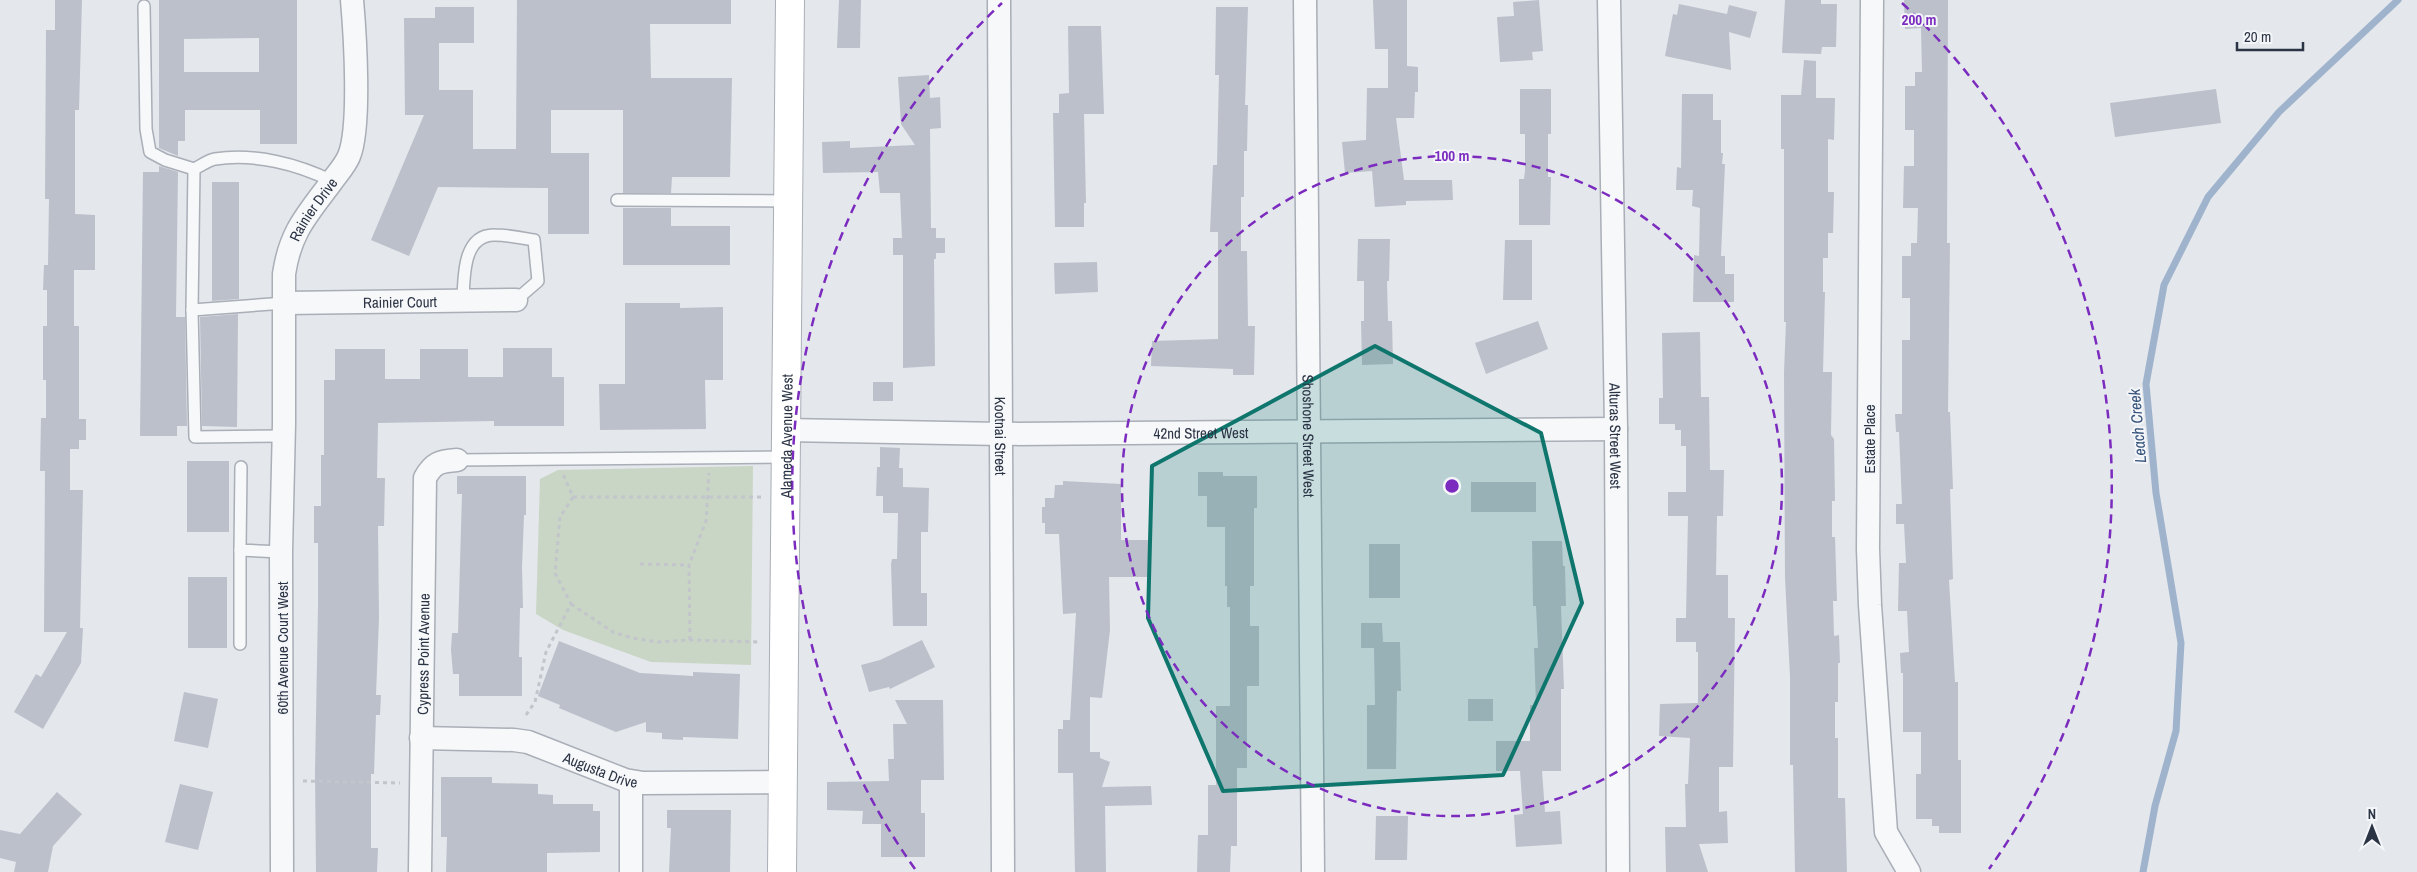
<svg xmlns="http://www.w3.org/2000/svg" width="2417" height="872" font-family="'Archivo Narrow',sans-serif">
  <style>
    .green { fill: #c9d6c5 }
    .lines { fill: none; stroke-linecap: round; stroke-linejoin: round }
    .stream { stroke: #9fb4cc; stroke-width: 7 }
    .building { fill: #bbc0ca; fill-rule: evenodd }
    .lane-casing { stroke: #a9aeb7; stroke-width: 14 }
    .street-casing { stroke: #a9aeb7; stroke-width: 25 }
    .secondary-casing { stroke: #a9aeb7; stroke-width: 30 }
    .path { stroke: #c2c5cb; stroke-width: 3; stroke-dasharray: 4 4; stroke-linecap: butt }
    .lane { stroke: #f7f8fa; stroke-width: 11 }
    .street { stroke: #f7f8fa; stroke-width: 22 }
    .secondary { stroke: #fff; stroke-width: 28 }
    .marked { fill: #0f766e; fill-opacity: 0.2; stroke: #0f766e; stroke-width: 4; stroke-linejoin: round }
    .ring { fill: none; stroke: #7b2cbf; stroke-width: 2.5; stroke-dasharray: 9 6 }
    .labels { text-anchor: middle; dominant-baseline: central; stroke-width: 4; stroke-linejoin: round; paint-order: stroke }
    .street-label { font-size: 15px; fill: #2b3445; stroke: #f4f6f9 }
    .water-label { font-size: 16px; font-style: italic; fill: #34527a; stroke: #f4f6f9 }
    .centre { fill: #7b2cbf; stroke: #f4f6f9; stroke-width: 2.5 }
    .ring-label { font-size: 15px; text-anchor: middle; font-weight: bold; fill: #7b2cbf; stroke: #f4f6f9; stroke-width: 4; stroke-linejoin: round; paint-order: stroke }
  </style>
  <rect width="100%" height="100%" fill="#e4e7ec"/>
  <polygon class="green" points="753,466 751,665 651,662 563,630 536,614 540,479 558,470"/>
  <g class="lines">
    <polyline class="stream" points="2143,872 2155,806 2176,731 2181,643 2156,493 2146,384 2164,285 2208,197 2279,112 2398,0"/>
  </g>
  <g class="building">
    <polygon points="55,0 82,0 79,110 75,110 75,214 95,215 95,270 74,270 74,326 79,326 79,419 86,419 86,440 79,440 79,449 70,449 70,490 83,490 80,628 83,628 81,663 43,729 14,712 36,674 41,677 67,632 44,632 45,471 40,471 41,418 46,418 46,380 43,380 43,326 47,326 47,290 43,290 44,265 48,265 49,199 45,199 46,30 55,30"/>
    <path d="M159,0H297V144H260V110H185V141H178V156L159,148ZM259,38V72H184V39Z"/>
    <polygon points="517,0 731,0 731,24 650,24 651,78 732,78 730,177 672,177 671,193 623,193 623,110 551,110 551,153 589,153 589,234 548,234 548,188 438,187 409,256 371,240 424,115 405,115 404,18 435,18 435,7 474,7 474,43 439,43 439,90 473,90 473,149 516,149"/>
    <polygon points="839,0 861,0 860,48 837,48"/>
    <polygon points="1373,0 1407,0 1407,66 1418,67 1418,92 1415,92 1414,118 1396,118 1404,180 1452,180 1453,200 1406,201 1406,205 1375,207 1372,171 1345,173 1342,142 1366,140 1367,88 1388,88 1388,49 1375,49"/>
    <polygon points="1539,0 1543,51 1532,52 1533,60 1500,62 1497,17 1514,16 1513,2"/>
    <polygon points="1785,0 1821,0 1821,4 1837,4 1836,47 1822,47 1821,54 1782,53"/>
    <polygon points="1904,0 1948,0 1947,243 1950,243 1948,412 1950,412 1953,489 1950,489 1953,579 1949,580 1955,682 1958,682 1958,760 1961,760 1961,833 1939,833 1939,826 1932,826 1932,819 1916,819 1916,774 1921,774 1921,732 1903,732 1903,673 1901,673 1900,653 1909,652 1907,611 1898,611 1899,563 1906,563 1904,524 1896,524 1896,504 1902,504 1899,432 1896,432 1895,414 1902,414 1902,340 1910,340 1910,298 1902,298 1902,256 1911,256 1911,243 1917,243 1918,208 1903,208 1904,166 1914,166 1914,130 1905,130 1905,86 1915,86 1915,72 1922,72 1921,28 1905,29"/>
    <polygon points="1679,4 1727,14 1729,5 1757,12 1750,38 1729,32 1731,70 1665,56 1673,14 1677,15"/>
    <polygon points="1216,7 1248,7 1245,105 1248,105 1247,151 1244,151 1244,197 1241,197 1241,251 1247,251 1248,326 1255,326 1254,375 1233,375 1233,369 1151,366 1152,341 1218,339 1218,232 1210,232 1213,165 1217,165 1219,75 1215,75"/>
    <polygon points="1068,26 1101,26 1104,114 1084,114 1086,203 1084,203 1084,227 1055,227 1053,113 1059,113 1059,94 1069,93"/>
    <polygon points="1804,60 1816,61 1816,98 1835,98 1834,140 1828,139 1828,192 1834,192 1833,233 1828,233 1828,258 1823,258 1823,292 1825,292 1823,372 1832,372 1831,435 1834,439 1835,501 1832,501 1832,537 1835,537 1837,601 1833,601 1834,636 1839,635 1840,663 1838,663 1838,702 1835,702 1835,738 1838,738 1838,798 1845,798 1847,872 1795,872 1793,765 1790,765 1790,676 1785,578 1784,372 1786,322 1784,322 1784,149 1781,149 1781,95 1801,95"/>
    <polygon points="929,75 930,98 940,97 941,128 930,129 931,228 936,228 936,238 945,238 945,253 936,253 936,259 934,259 935,366 903,368 903,255 893,255 893,238 902,238 900,193 880,193 878,172 823,173 822,142 850,141 850,148 915,145 901,124 898,77"/>
    <polygon points="1520,89 1551,89 1551,134 1548,134 1548,177 1551,177 1550,225 1519,225 1519,179 1524,179 1525,171 1525,134 1520,134"/>
    <polygon points="2216,89 2221,123 2115,137 2110,103"/>
    <polygon points="1682,94 1713,94 1713,120 1721,120 1721,153 1723,153 1722,164 1725,164 1721,256 1725,256 1725,274 1734,274 1734,302 1693,302 1694,255 1699,256 1700,208 1692,206 1693,190 1676,190 1677,167 1681,168"/>
    <polygon points="159,166 178,172 176,317 185,317 187,426 177,426 177,436 140,436 143,172 159,172"/>
    <polygon points="212,182 239,182 239,299 212,301"/>
    <polygon points="623,208 671,208 671,226 730,226 730,265 623,265"/>
    <polygon points="1358,239 1390,239 1389,281 1387,281 1388,321 1392,321 1393,364 1362,365 1361,321 1364,321 1364,281 1357,281"/>
    <polygon points="1505,240 1532,240 1532,300 1503,300"/>
    <polygon points="1097,262 1098,292 1055,294 1054,263"/>
    <polygon points="625,303 680,303 680,308 723,307 723,380 705,380 706,429 600,430 599,384 625,384"/>
    <polygon points="238,314 237,427 202,426 200,317"/>
    <polygon points="1538,321 1548,349 1486,374 1475,343"/>
    <polygon points="1700,332 1701,397 1709,397 1710,470 1724,470 1723,516 1717,516 1716,575 1728,575 1728,618 1735,618 1733,767 1719,767 1719,812 1727,811 1728,843 1699,844 1708,872 1666,872 1665,827 1686,827 1685,784 1688,784 1690,738 1659,736 1660,704 1698,703 1698,652 1696,652 1696,642 1676,642 1676,618 1686,618 1688,516 1668,516 1668,492 1686,492 1686,446 1681,446 1681,430 1675,430 1675,424 1659,424 1659,398 1663,398 1662,333"/>
    <polygon points="503,348 552,348 552,377 564,377 564,426 494,426 494,421 378,423 377,478 385,478 384,526 378,526 379,618 376,695 381,695 380,715 376,715 374,774 371,774 371,848 378,848 377,872 316,872 315,772 318,607 318,543 314,543 314,506 321,506 321,455 324,455 324,380 335,380 335,349 385,349 385,379 420,379 420,349 468,349 468,377 503,377"/>
    <rect x="873" y="382" width="20" height="19"/>
    <polygon points="880,447 900,448 899,468 903,468 903,487 929,488 928,532 921,532 921,593 927,593 927,626 893,626 891,564 892,559 897,559 898,513 883,513 883,496 876,496 877,467 880,467"/>
    <rect x="187" y="461" width="42" height="71"/>
    <polygon points="1198,472 1223,472 1223,476 1257,476 1257,508 1254,508 1254,586 1250,586 1250,626 1259,626 1259,686 1247,686 1247,768 1237,768 1237,846 1231,846 1230,872 1197,872 1198,835 1208,835 1208,785 1216,785 1216,706 1230,706 1230,607 1227,607 1227,586 1225,586 1225,527 1207,527 1207,496 1198,496"/>
    <polygon points="457,476 526,476 526,515 524,515 522,568 523,608 520,608 519,657 522,657 522,696 459,696 459,674 453,674 451,650 452,633 458,633 462,494 457,494"/>
    <polygon points="1063,481 1121,484 1121,540 1149,540 1149,577 1109,577 1110,630 1102,698 1090,697 1090,752 1100,752 1100,758 1110,762 1102,787 1151,786 1152,805 1105,806 1106,872 1075,872 1073,773 1058,773 1058,729 1063,729 1063,720 1070,720 1076,613 1063,614 1059,534 1045,534 1045,523 1042,523 1042,507 1045,507 1045,498 1054,498 1055,485 1063,485"/>
    <rect x="1471" y="482" width="65" height="30"/>
    <polygon points="1532,541 1562,541 1563,566 1565,566 1566,606 1561,606 1564,689 1561,689 1561,771 1542,771 1545,812 1560,811 1562,844 1516,847 1514,815 1523,814 1520,771 1496,771 1496,741 1530,741 1530,705 1536,705 1534,648 1538,648 1536,606 1533,606"/>
    <rect x="1369" y="544" width="31" height="54"/>
    <rect x="188" y="577" width="39" height="71"/>
    <polygon points="1361,623 1382,623 1383,642 1400,642 1401,691 1397,691 1396,769 1367,769 1367,705 1375,705 1374,648 1361,648"/>
    <polygon points="922,640 935,667 890,689 889,687 869,692 861,665 880,660"/>
    <polygon points="559,641 640,673 693,676 693,672 740,674 738,739 683,737 683,740 662,739 662,733 646,732 646,722 616,732 559,708 560,705 538,696"/>
    <polygon points="184,692 218,699 208,748 174,741"/>
    <rect x="1468" y="699" width="25" height="22"/>
    <polygon points="895,700 943,700 944,780 921,780 921,813 925,813 925,857 881,857 881,824 862,824 863,811 827,810 827,782 889,781 888,759 894,759 893,724 907,724"/>
    <polygon points="441,777 492,777 492,783 538,784 538,794 553,795 553,804 593,804 593,811 600,811 600,852 547,853 547,872 446,872 447,837 441,837"/>
    <polygon points="180,784 213,792 198,850 165,842"/>
    <polygon points="57,792 82,814 53,846 48,872 14,872 16,862 0,858 0,830 20,834"/>
    <polygon points="667,810 731,810 730,872 669,872 671,828 667,828"/>
    <polygon points="1376,816 1408,816 1407,860 1375,860"/>
  </g>
  <g class="lines">
    <g class="lane-casing">
      <g id="lane">
        <polyline points="144,6 146,129 150,152 165,160 194,169"/>
        <polyline points="617,200 788,201"/>
        <path d="M463,301C464,279 462,234 495,235C508,235 522,238 534,240L538,281L516,300"/>
        <path d="M285,303L192,310L194,169C201,166 208,160 215,159C255,153 297,164 332,181"/>
        <polyline points="192,310 195,437 284,436"/>
        <polyline points="457,460 786,457"/>
        <polyline points="241,467 240,550 281,552"/>
        <polyline points="240,550 240,644"/>
      </g>
    </g>
    <g class="street-casing">
      <g id="street">
        <path id="s1" d="M999,0L1003,872"/>
        <path id="s2" d="M1305,0L1313,872"/>
        <path id="s3" d="M1609,0L1616,429L1618,872"/>
        <polyline points="1872,0 1868,549 1870,605 1886,832 1909,872"/>
        <path id="s4" d="M285,303L516,300"/>
        <path id="s5" d="M786,430L1002,434L1616,429"/>
        <path id="s6" d="M421,738L514,740L528,742L625,780L643,783L783,782"/>
        <polyline points="631,782 631,872"/>
        <path id="s7" d="M282,872L281,552L284,424V274C290,233 306,216 330,184C336,175 345,166 349,156C361,127 355,34 352,0"/>
        <path id="s8" d="M420,872L425,478C433,463 440,461 457,460"/>
      </g>
    </g>
    <g class="secondary-casing">
      <g id="secondary">
        <path id="s9" d="M782,872L790,0"/>
      </g>
    </g>
    <g class="path">
      <polyline points="573,497 763,497"/>
      <polyline points="640,564 689,565"/>
      <polyline points="571,604 613,632 632,638 658,642 690,640 761,642"/>
      <polyline points="690,640 689,565 706,521 709,473"/>
      <polyline points="526,715 535,702 546,652 571,604 555,573 560,517 573,497 563,474"/>
      <polyline points="303,781 400,783"/>
    </g>
    <use href="#lane" class="lane"/>
    <use href="#street" class="street"/>
    <use href="#secondary" class="secondary"/>
  </g>
  <path class="marked" d="M1375,346L1541,433L1582,603L1503,775L1223,791L1148,618L1152,466Z"/>
  <g class="ring">
    <circle cx="1452" cy="486" r="330"/>
    <path d="M915 869A660 660 0 0 1 1002 3M1902 3A660 660 0 0 1 1989 869"/>
  </g>
  <g class="labels">
    <g class="street-label">
      <text stroke="none"><textPath href="#s7" startOffset="670">Rainier Drive</textPath></text>
      <text stroke="none"><textPath href="#s4" startOffset="115">Rainier Court</textPath></text>
      <text stroke="none"><textPath href="#s5" startOffset="415">42nd Street West</textPath></text>
      <text stroke="none"><textPath href="#s9" startOffset="436">Alameda Avenue West</textPath></text>
      <text stroke="none"><textPath href="#s1" startOffset="436">Kootnai Street</textPath></text>
      <text stroke="none"><textPath href="#s2" startOffset="436">Shoshone Street West</textPath></text>
      <text stroke="none"><textPath href="#s3" startOffset="436">Alturas Street West</textPath></text>
      <text transform="translate(1869 439) rotate(-90)">Estate Place</text>
      <text transform="translate(282 648) rotate(-90)">60th Avenue Court West</text>
      <text stroke="none"><textPath href="#s8" startOffset="218">Cypress Point Avenue</textPath></text>
      <text stroke="none"><textPath href="#s6" startOffset="185">Augusta Drive</textPath></text>
    </g>
    <g class="water-label">
      <text transform="translate(2137 426) rotate(-95)">Leach Creek</text>
    </g>
  </g>
  <circle cx="1452" cy="486" r="8" class="centre"/>
  <g class="ring-label">
    <text x="1919" y="25">200 m</text>
    <text x="1452" y="161">100 m</text>
  </g>
  <g transform="translate(2372 827)" stroke="#f4f6f9" stroke-width="4" paint-order="stroke">
  <path d="M0-4L9 19L0 12L-9 19Z" fill="#2b3445"/>
  <text y="-8" font-size="14" font-weight="bold" text-anchor="middle" fill="#2b3445">N</text>
  </g>
  <path d="M2237 42v8h66v-8" fill="none" stroke="#2b3445" stroke-width="2.5"/>
  <text x="2244" y="42" font-size="15" fill="#2b3445" stroke="#f4f6f9" stroke-width="4" paint-order="stroke">20 m</text>
</svg>
